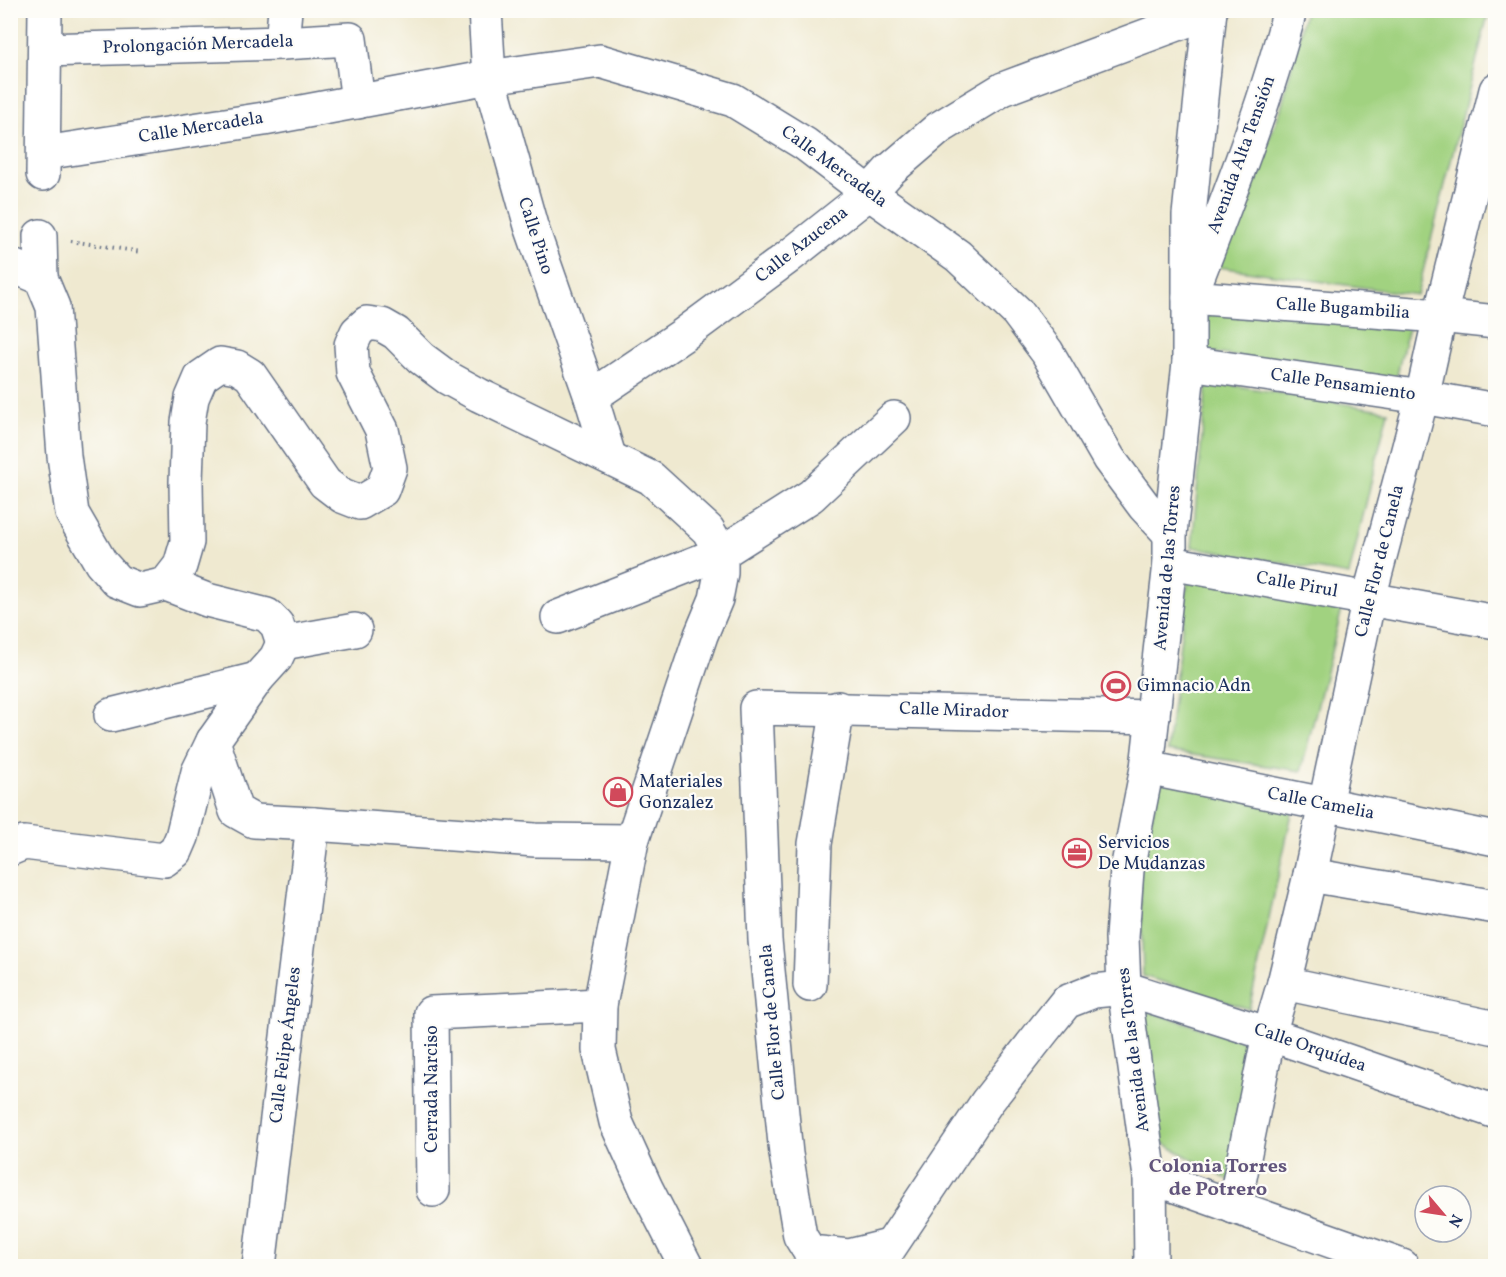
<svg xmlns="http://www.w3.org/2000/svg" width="1506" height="1277" font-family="Vollkorn,serif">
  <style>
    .green { fill: #a1d280; stroke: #5e806f; stroke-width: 1.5 }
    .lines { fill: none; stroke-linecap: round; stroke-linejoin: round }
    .minor-casing { stroke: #657086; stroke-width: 36 }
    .path { stroke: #657086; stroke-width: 4; stroke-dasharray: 1.5 4.5; stroke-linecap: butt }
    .minor { stroke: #fff; stroke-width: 33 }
    .labels { text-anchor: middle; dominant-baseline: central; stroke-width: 4.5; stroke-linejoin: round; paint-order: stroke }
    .street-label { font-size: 18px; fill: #1b2f5e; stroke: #fdfcf7 }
    .poi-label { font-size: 18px; fill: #1b2f5e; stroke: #fdfcf7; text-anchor: start }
    .neighbourhood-label { font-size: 20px; font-weight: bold; fill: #62557c; stroke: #fdfcf7 }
  </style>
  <rect width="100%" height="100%" fill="#fdfcf7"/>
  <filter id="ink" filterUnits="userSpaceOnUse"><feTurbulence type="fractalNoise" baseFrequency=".0167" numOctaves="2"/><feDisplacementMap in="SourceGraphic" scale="12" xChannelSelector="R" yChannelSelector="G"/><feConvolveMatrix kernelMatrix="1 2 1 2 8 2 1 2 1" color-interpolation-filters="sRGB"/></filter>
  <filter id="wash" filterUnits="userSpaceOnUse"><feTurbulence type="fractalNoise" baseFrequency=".008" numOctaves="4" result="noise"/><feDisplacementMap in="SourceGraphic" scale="24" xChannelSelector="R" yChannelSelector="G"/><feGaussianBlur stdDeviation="1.35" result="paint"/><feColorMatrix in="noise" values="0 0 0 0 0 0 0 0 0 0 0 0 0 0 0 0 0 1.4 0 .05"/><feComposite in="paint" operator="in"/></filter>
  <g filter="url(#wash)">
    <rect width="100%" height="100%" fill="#efe9d0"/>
    <g class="green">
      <polygon points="1305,11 1489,11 1417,295 1218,267 1281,109"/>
      <polygon points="1209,305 1409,325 1395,383 1203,351"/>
      <polygon points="1207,381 1388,411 1349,575 1192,547"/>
      <polygon points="1188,578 1343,605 1301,771 1167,751"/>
      <polygon points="1160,779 1294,804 1249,1009 1143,976 1140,870"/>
      <polygon points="1145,1010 1259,1046 1232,1182 1156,1139"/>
    </g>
  </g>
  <g filter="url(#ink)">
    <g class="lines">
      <g class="minor-casing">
        <g id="minor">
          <polyline points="485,10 489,77 531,226 591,397 609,456"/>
          <polyline points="282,43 285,10"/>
          <polyline points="45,50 282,43 350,39 358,102"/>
          <polyline points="44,153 264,119 489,77 600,61 733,100 805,144 869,193 958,256 1017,312 1047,352 1109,459 1144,506 1170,534"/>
          <polyline points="43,174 45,10"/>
          <polyline points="40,236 41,278"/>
          <polyline points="10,265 41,278 53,307 64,456 72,513 101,563 117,581 140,590 166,584 180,566 187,542 186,482 188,422 192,398 201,377 220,364 237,367 250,375 325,483 342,496 360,503 382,490 390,468 382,430 353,373 351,345 357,332 367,323 382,325 396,333 421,358 448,378 479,395 651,478 708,530 721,553 721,573 716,599 701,635 632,841 600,1005 599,1050 616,1122 646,1188 686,1266"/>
          <path d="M1197,279C1231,191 1266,102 1290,10"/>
          <polyline points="1189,297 1440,316 1496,322"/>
          <polyline points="1189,363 1422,397 1496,410"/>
          <polyline points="591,397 683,335 787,258 869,193 890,170 939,128 1003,89 1210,12"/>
          <polyline points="1170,563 1496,622"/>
          <polyline points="166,584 207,600 267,615 277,625 283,643"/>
          <polyline points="558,617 721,553 811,496 894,418"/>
          <polyline points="283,643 355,630"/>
          <polyline points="111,715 257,679"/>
          <polyline points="213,741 236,811 254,821 313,824 535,840 632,841"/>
          <polyline points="1147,768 1496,839"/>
          <polyline points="10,849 24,843 164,860 176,851 182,837 198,772 213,741 257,679 276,658 283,643"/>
          <polyline points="1310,875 1496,907"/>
          <polyline points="1284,983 1496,1028"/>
          <polyline points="810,985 815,844 838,708"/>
          <polyline points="1150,1177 1402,1266"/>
          <polyline points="433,1190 431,1013 600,1005"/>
          <polyline points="1234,1207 1269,1034 1284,983 1310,875 1369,598 1422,397 1440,316 1496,90"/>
          <polyline points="889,1246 849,1256 810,1252 800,1236 786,1154 765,940 756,708 1153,717"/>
          <polyline points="878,1265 987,1102 1042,1032 1066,1002 1094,991 1124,988 1269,1034 1496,1112"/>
          <polyline points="259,1266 313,824"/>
          <polyline points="1151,1266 1150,1177 1124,988 1122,937 1127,870 1147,768 1170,563 1170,534 1189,363 1189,215 1210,10"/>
        </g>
      </g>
      <polyline class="path" points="71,241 141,252"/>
      <use href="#minor" class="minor"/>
    </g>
  </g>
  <defs>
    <g id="stadium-ring" transform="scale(1.5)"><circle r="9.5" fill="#fdfcf7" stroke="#d1495b" stroke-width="1.5"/><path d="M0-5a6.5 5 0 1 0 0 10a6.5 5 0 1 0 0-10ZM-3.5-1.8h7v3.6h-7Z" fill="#d1495b"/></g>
    <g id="shop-ring" transform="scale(1.5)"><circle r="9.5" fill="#fdfcf7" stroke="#d1495b" stroke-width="1.5"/><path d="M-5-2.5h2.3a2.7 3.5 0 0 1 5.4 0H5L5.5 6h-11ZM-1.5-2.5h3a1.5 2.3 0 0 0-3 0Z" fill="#d1495b"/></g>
    <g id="office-ring" transform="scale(1.5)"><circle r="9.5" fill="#fdfcf7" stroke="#d1495b" stroke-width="1.5"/><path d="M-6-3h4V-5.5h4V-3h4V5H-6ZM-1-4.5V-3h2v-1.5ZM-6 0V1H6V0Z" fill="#d1495b"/></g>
  </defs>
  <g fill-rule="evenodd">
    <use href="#stadium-ring" x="1116" y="686"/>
    <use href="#shop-ring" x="618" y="792"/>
    <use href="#office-ring" x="1077" y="853"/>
  </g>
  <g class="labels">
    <g class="street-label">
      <text transform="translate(198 45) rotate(-2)">Prolongación Mercadela</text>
      <text transform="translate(201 128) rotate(-9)">Calle Mercadela</text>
      <text transform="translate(1242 155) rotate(-70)">Avenida Alta Tensión</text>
      <text transform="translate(834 167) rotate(36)">Calle Mercadela</text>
      <text transform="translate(535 236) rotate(72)">Calle Pino</text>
      <text transform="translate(802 245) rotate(-38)">Calle Azucena</text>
      <text transform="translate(1343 309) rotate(4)">Calle Bugambilia</text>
      <text transform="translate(1343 385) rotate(8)">Calle Pensamiento</text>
      <text transform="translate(1380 561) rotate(-76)">Calle Flor de Canela</text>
      <text transform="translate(1168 568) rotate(-85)">Avenida de las Torres</text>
      <text transform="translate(1297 585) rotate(10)">Calle Pirul</text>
      <text transform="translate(954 711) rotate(2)">Calle Mirador</text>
      <text transform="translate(1321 804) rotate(11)">Calle Camelia</text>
      <text transform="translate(773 1022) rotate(-95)">Calle Flor de Canela</text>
      <text transform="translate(286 1045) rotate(-83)">Calle Felipe Ángeles</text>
      <text transform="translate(1310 1048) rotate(19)">Calle Orquídea</text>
      <text transform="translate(1134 1050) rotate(-97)">Avenida de las Torres</text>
      <text transform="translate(432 1089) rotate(-90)">Cerrada Narciso</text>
    </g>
    <g class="poi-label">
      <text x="1137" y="686">Gimnacio Adn</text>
      <text x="639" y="782">Materiales<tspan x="639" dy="21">Gonzalez</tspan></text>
      <text x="1098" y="843">Servicios<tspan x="1098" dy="21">De Mudanzas</tspan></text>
    </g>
    <g class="neighbourhood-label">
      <text x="1218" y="1167">Colonia Torres<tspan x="1218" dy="23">de Potrero</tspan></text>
    </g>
  </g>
  <rect width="1506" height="1277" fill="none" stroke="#fdfcf7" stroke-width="36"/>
  <g transform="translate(1443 1214) rotate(119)"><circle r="28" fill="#fdfcf7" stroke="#a3aaba" stroke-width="1.5"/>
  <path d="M0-4.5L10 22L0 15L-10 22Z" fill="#d1495b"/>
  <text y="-9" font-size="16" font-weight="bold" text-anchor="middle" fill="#1b2f5e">N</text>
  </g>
</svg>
